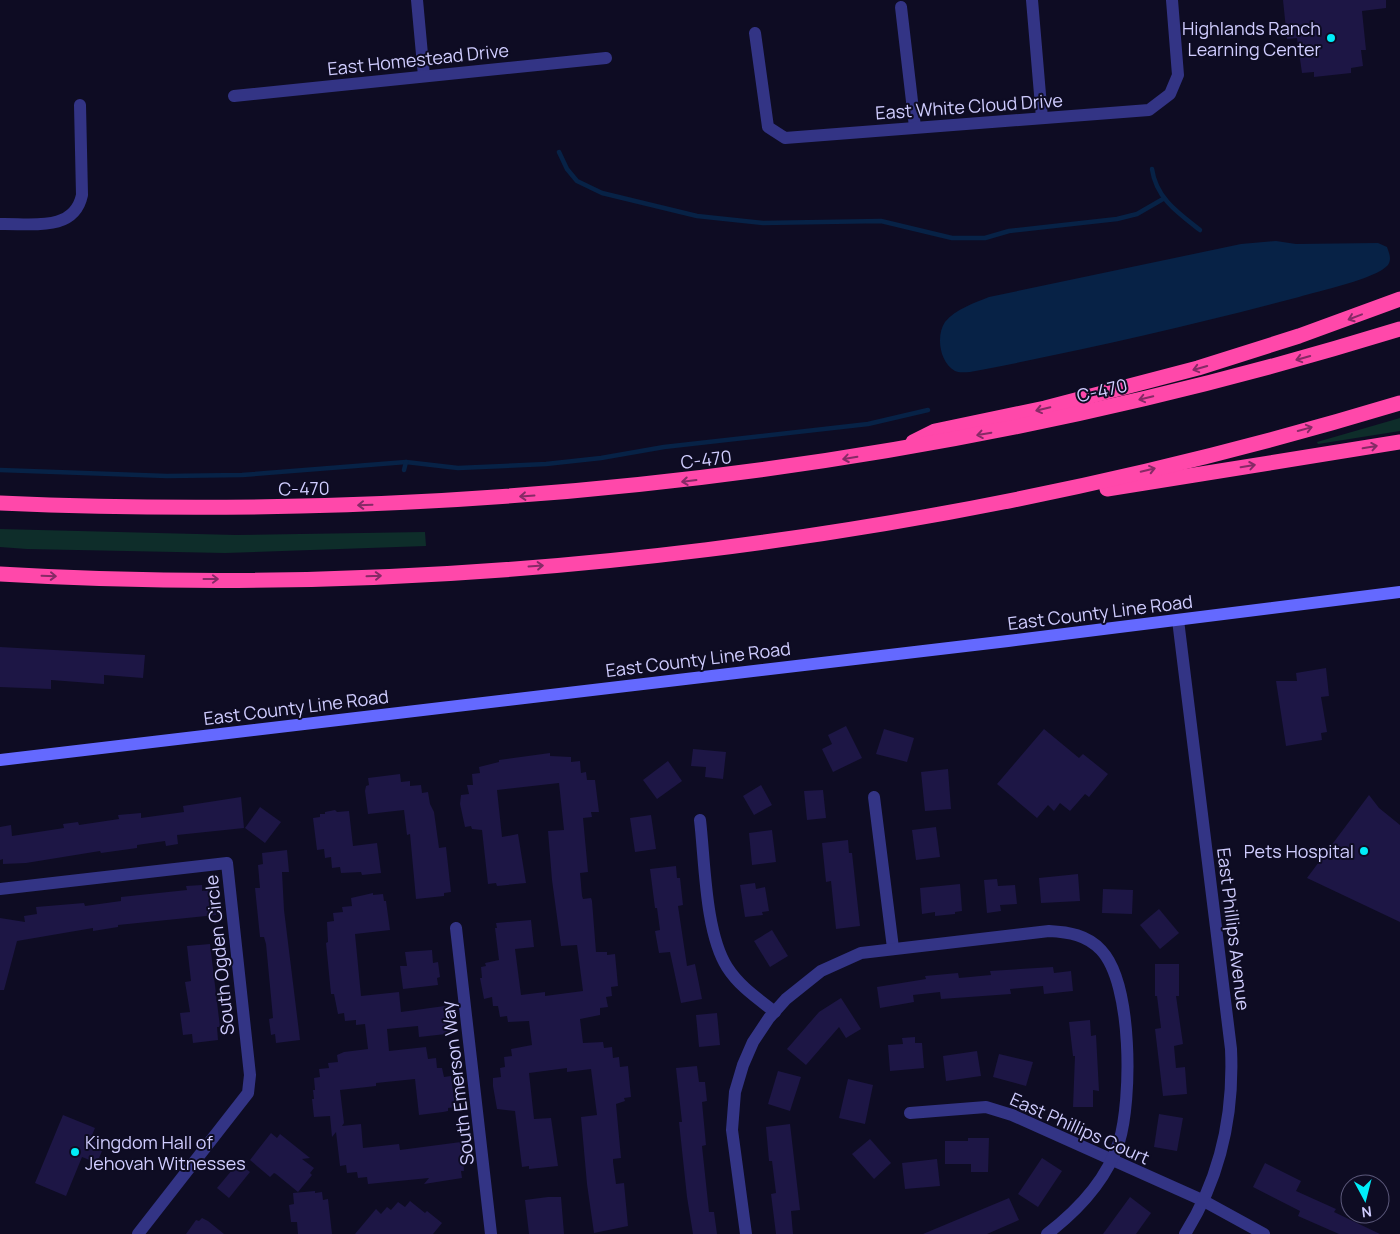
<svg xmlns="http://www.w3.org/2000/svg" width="1400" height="1234" font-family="Manrope,sans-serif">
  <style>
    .green { fill: #0e2d2a }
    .water { fill: #072246 }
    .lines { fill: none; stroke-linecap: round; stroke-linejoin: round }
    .stream { stroke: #072246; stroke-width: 4.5 }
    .building { fill: #1d1645 }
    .minor { stroke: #333485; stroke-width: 12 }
    .tertiary { stroke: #333485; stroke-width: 12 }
    .secondary { stroke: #6469ff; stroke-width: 12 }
    .motorway { stroke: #ff48aa; stroke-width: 15 }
    .oneway { stroke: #862a66 }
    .poi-dot { fill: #00edf8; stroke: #0e0c23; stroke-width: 2 }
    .labels { text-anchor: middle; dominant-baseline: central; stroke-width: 4; stroke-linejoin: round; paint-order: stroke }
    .poi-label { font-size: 18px; fill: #d0cdff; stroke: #0e0c23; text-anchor: end }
    .street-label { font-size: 18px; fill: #d0cdff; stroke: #0e0c23 }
  </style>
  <rect width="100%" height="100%" fill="#0e0c23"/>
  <g class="green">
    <polygon points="1400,418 1400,431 1318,444 1317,442"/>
    <polygon points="0,529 236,535 425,532 426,546 225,553 27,549 0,547"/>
  </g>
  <path class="water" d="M1276,241L1296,244L1378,243L1387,247C1389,253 1392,259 1388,265C1376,279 1318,291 1299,297C1190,326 1081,351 970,372C965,372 959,373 955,371C939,362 936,335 945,322C955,309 975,303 989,297L1241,244Z"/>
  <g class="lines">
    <g class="stream">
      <polyline points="559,152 567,169 577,181 602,193 697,216 763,223 881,221 952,238 985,238 1009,231 1117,219 1137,214 1163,199"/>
      <path d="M1152,169C1156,198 1178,213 1200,230"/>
      <polyline points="0,470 167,476 242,475 406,462 458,468 546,464 601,458 664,447 868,424 928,410"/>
      <polyline points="404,470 406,462"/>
    </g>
  </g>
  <g class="building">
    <polygon points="1283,0 1386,0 1386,8 1362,11 1366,50 1361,50 1363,66 1351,68 1351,73 1314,77 1314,72 1302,73 1297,38 1287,39"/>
    <polygon points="0,647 145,655 143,678 104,675 104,684 51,680 51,689 0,687"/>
    <polygon points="1326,668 1329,696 1321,697 1327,732 1321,733 1322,740 1286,746 1276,681 1297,681 1296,673"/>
    <polygon points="846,726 862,758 833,772 822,749 832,744 828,735"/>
    <polygon points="884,729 914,738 907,762 876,754"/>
    <polygon points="1044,729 1079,758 1083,754 1108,774 1089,797 1085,794 1070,811 1060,803 1054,811 1048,805 1037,818 997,784"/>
    <polygon points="693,749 726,752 723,779 705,777 706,767 691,766"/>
    <polygon points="550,753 550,756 571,757 571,762 580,761 581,773 586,772 587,780 595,780 599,812 591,812 592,817 583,818 588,872 580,873 582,896 583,899 591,898 592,901 596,952 607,952 607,955 615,954 618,986 611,987 612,996 606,997 608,1007 600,1008 600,1015 580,1019 583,1043 603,1042 604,1048 612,1047 613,1058 619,1057 620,1067 628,1066 631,1097 624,1098 625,1101 616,1104 621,1158 613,1159 613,1162 616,1184 624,1183 628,1226 594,1233 587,1184 581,1117 597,1115 591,1069 567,1072 567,1068 529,1073 534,1119 551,1118 558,1166 529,1169 529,1166 522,1167 515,1111 497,1109 493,1086 493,1078 501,1077 500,1068 505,1067 504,1057 512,1056 511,1049 532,1045 529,1021 508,1022 507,1016 500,1017 498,1006 493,1006 492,997 484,999 480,978 482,978 481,967 486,966 485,963 499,960 495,928 497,928 496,923 531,920 534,947 515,949 521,995 545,992 545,996 583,991 577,945 561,946 552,880 548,831 564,830 559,783 497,790 502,837 518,834 526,883 497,886 496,883 488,884 482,830 472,829 471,826 465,827 460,804 461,795 469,794 467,785 473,785 472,774 480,773 479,767 499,762 499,760"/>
    <polygon points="668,761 682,781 657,799 643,780"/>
    <polygon points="948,769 951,809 925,811 921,772"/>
    <polygon points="400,774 401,782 410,781 410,786 421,785 422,793 428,792 430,804 434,812 439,848 446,847 451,892 444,893 444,896 416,899 410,834 407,835 404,810 368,814 365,791 366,786 369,785 368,778"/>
    <polygon points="761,785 772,805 754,815 743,796"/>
    <polygon points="823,790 826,818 807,820 804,791"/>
    <polygon points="1369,795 1379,808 1400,825 1400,922 1307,878"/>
    <polygon points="241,797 244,828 177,835 178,844 166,846 165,841 137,845 137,848 101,853 100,851 26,863 3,864 3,859 0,860 0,827 11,825 12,836 64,828 63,824 78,822 79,825 119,819 118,815 141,813 141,818 184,812 183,806"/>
    <polygon points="260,807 281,822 265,843 245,828"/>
    <polygon points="335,810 337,812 349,811 353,846 377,843 381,873 362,875 361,872 341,873 340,867 332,868 331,857 325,858 324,849 317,850 313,818 320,817 320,814 325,814 325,812"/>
    <polygon points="651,815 656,849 635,852 630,818"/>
    <polygon points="936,827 940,857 916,860 912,830"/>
    <polygon points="772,830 776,862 752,865 749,833"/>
    <polygon points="848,840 849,853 852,853 860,926 836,929 831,881 826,882 822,843"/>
    <polygon points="287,850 289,872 282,872 284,910 300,1040 276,1043 275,1034 271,1035 269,1019 273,1018 266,944 264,937 260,937 255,888 260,888 258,865 263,864 262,853"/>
    <polygon points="676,866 677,878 680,878 683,905 678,906 687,966 695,964 702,999 681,1003 670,952 659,953 655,931 660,930 657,908 655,908 650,869"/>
    <polygon points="1078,874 1080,901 1041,903 1039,878"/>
    <polygon points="997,879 998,886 1015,885 1017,904 1000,905 1001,911 987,913 984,880"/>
    <polygon points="755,883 756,889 765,887 769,911 762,912 763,915 745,917 740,885"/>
    <polygon points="960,884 962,911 955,912 955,914 935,916 935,912 922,914 920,888"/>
    <polygon points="202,885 202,891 213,889 216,915 118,925 118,927 93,931 93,928 17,941 4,990 0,990 0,918 25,922 24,916 37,914 36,907 84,903 85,906 121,901 121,897 187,890 186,886"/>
    <polygon points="1103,889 1133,890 1132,914 1102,913"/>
    <polygon points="373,893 373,895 383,894 384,901 386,901 390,930 355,934 361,996 399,992 401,1012 452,1005 455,1033 419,1037 418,1026 387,1029 389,1051 426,1047 428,1059 436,1058 437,1068 442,1068 444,1077 451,1076 455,1107 448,1108 448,1111 443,1112 419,1115 415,1079 376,1083 376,1086 340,1090 344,1123 342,1126 361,1124 363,1148 399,1144 400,1150 461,1142 464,1171 461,1171 462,1178 424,1184 429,1178 368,1184 367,1177 358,1178 357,1172 347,1173 346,1165 340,1166 336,1132 332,1137 330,1116 314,1117 312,1099 314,1099 313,1090 315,1090 314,1078 320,1077 319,1069 329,1068 328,1063 338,1062 337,1055 344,1052 368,1049 365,1024 356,1025 356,1020 345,1021 344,1013 338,1014 334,994 331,994 326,943 328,942 327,922 334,921 333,913 343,912 342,907 352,906 351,898"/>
    <polygon points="1159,909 1179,933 1160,949 1140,925"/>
    <polygon points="772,930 788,956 770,967 754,941"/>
    <polygon points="210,944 220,1027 217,1027 218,1040 193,1043 192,1034 183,1035 180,1013 190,1012 185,982 191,981 187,946"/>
    <polygon points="432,950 433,963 438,962 440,977 437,978 438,985 403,989 400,966 407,966 405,952"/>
    <polygon points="1155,964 1179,964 1179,996 1176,996 1183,1044 1174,1046 1176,1068 1185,1067 1187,1094 1163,1096 1155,1029 1161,1028 1157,996 1155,996"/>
    <polygon points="1053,967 1054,973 1071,971 1073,991 1044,994 1043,986 1010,989 1011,994 941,999 940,992 913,995 914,1002 880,1008 877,987 926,979 925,976 958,973 959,978 991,975 990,971"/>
    <polygon points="841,998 861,1029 846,1038 839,1027 806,1065 787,1049 819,1012"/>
    <polygon points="717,1013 720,1045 699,1047 696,1015"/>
    <polygon points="1090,1020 1091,1036 1096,1035 1099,1091 1093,1090 1093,1107 1073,1107 1075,1056 1073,1056 1069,1022"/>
    <polygon points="915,1037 915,1043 922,1043 924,1068 890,1071 888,1045 903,1044 902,1038"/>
    <polygon points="977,1051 981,1076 946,1081 943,1056"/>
    <polygon points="999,1054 1033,1062 1026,1086 993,1077"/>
    <polygon points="697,1066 699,1082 705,1082 707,1101 702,1102 706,1145 702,1146 709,1212 714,1212 717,1234 693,1234 687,1197 679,1122 682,1122 676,1068"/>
    <polygon points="778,1071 801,1077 790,1111 768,1104"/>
    <polygon points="848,1079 873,1085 865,1124 839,1118"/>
    <polygon points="1159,1114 1183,1118 1177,1151 1154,1147"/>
    <polygon points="63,1115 95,1128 90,1140 104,1146 97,1163 82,1157 66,1196 35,1183"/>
    <polygon points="790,1124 800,1210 791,1211 793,1234 776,1234 771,1194 776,1193 772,1161 769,1161 766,1127"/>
    <polygon points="271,1133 277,1138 280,1134 310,1158 302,1159 314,1168 310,1173 312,1175 298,1192 276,1174 274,1173 270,1177 250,1160"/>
    <polygon points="968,1138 989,1138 988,1172 971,1172 971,1164 945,1164 945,1141 968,1141"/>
    <polygon points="870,1139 891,1163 874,1179 852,1154"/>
    <polygon points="1042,1158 1062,1171 1038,1207 1018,1194"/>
    <polygon points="937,1159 940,1186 905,1189 902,1163"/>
    <polygon points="238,1163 250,1172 229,1198 217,1188"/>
    <polygon points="1265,1163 1301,1181 1296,1191 1336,1209 1334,1212 1380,1234 1339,1234 1298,1216 1300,1211 1253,1187"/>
    <polygon points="315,1191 315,1193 322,1192 323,1200 328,1199 332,1234 298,1234 297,1222 291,1222 289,1205 294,1204 293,1193"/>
    <polygon points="548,1197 561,1197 564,1234 529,1234 525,1200"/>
    <polygon points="1130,1197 1151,1213 1136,1234 1103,1234"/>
    <polygon points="1009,1198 1019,1220 987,1234 923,1234"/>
    <polygon points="410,1201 425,1213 427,1211 442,1223 433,1234 355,1234 376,1209 381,1214 387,1207 391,1210 398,1202 405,1207"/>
    <polygon points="202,1218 208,1221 224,1234 186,1234 196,1220 199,1221"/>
  </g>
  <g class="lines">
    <g class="minor">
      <polyline points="417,0 424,76"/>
      <polyline points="1032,0 1042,118"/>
      <polyline points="901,7 915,127"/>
      <polyline points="755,33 768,127 785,138 1149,110 1170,94 1178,75 1172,0"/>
      <polyline points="234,96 606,58"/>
      <path d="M0,224C30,223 74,233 82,195L80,105"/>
      <polyline points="874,797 893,948"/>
      <path d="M700,820C705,862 705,932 727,967C739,986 757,998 775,1012"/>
      <polyline points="0,889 227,863 250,1075 248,1093 138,1234"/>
      <polyline points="456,928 491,1234"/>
      <polyline points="910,1113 986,1107 1012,1115 1202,1200 1264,1234"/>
      <path d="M746,1234L732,1130L735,1092L743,1065L753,1042L769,1018L786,999L821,971L861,953L1049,931C1069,932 1087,935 1101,950C1133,984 1132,1100 1119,1142C1107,1179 1077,1211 1047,1234"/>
    </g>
    <path class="tertiary" d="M1178,620L1231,1049C1234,1114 1220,1178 1185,1234"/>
    <polyline class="secondary" points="0,760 1008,641 1400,592"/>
    <g class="motorway">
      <polyline points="913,442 935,431 1045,408 1198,368 1299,336 1400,299"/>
      <polyline points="1107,489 1400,442"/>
      <path d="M0,503C478,524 943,470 1400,329"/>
      <path d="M0,574C465,602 954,538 1400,403"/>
    </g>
  </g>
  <defs><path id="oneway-shaft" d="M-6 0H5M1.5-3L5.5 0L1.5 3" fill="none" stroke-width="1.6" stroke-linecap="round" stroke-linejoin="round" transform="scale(1.25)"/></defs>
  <g class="oneway">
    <use href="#oneway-shaft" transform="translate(1355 317) rotate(159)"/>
    <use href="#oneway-shaft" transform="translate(1303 358) rotate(164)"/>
    <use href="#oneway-shaft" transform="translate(1200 368) rotate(164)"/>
    <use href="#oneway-shaft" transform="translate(1146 398) rotate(166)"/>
    <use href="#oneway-shaft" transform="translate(1043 409) rotate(167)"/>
    <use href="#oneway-shaft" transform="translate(1305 429) rotate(-15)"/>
    <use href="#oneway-shaft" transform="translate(984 434) rotate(170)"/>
    <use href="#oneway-shaft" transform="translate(1370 447) rotate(-10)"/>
    <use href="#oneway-shaft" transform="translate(850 458) rotate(171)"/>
    <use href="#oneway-shaft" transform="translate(1248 466) rotate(-9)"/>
    <use href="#oneway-shaft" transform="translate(1148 470) rotate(-13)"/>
    <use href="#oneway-shaft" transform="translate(689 481) rotate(173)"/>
    <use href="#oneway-shaft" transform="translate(527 496) rotate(176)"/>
    <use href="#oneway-shaft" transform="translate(365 505) rotate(178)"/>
    <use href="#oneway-shaft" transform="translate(536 566) rotate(-4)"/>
    <use href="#oneway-shaft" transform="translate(49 576) rotate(2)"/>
    <use href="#oneway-shaft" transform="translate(374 576) rotate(-2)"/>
    <use href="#oneway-shaft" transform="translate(211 579)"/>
  </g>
  <g class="poi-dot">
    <circle cx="1331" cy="38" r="5"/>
    <circle cx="1364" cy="851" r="5"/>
    <circle cx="75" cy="1152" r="5"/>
  </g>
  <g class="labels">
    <g class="poi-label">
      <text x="1321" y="28">Highlands Ranch<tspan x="1321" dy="21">Learning Center</tspan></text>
      <text x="1354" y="851">Pets Hospital</text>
      <text x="85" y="1142" text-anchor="start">Kingdom Hall of<tspan x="85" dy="21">Jehovah Witnesses</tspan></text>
    </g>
    <g class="street-label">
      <text transform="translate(418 59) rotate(-6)">East Homestead Drive</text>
      <text transform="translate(969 106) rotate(-4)">East White Cloud Drive</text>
      <text transform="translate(1102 390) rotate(-13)">C-470</text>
      <text transform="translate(706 459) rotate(-7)">C-470</text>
      <text transform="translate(304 488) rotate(-1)">C-470</text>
      <text transform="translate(1100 612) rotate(-7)">East County Line Road</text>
      <text transform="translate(698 659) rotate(-7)">East County Line Road</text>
      <text transform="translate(296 707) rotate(-7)">East County Line Road</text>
      <text transform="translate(1234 929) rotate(83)">East Phillips Avenue</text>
      <text transform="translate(219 955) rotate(-96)">South Ogden Circle</text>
      <text transform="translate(457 1083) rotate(-97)">South Emerson Way</text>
      <text transform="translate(1080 1128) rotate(24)">East Phillips Court</text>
    </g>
  </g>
  <g transform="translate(1365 1199) rotate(173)"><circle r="24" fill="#0e0c23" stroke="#5c597b"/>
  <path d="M0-4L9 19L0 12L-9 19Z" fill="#00edf8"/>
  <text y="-8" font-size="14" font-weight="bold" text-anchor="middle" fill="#d0cdff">N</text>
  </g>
</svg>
